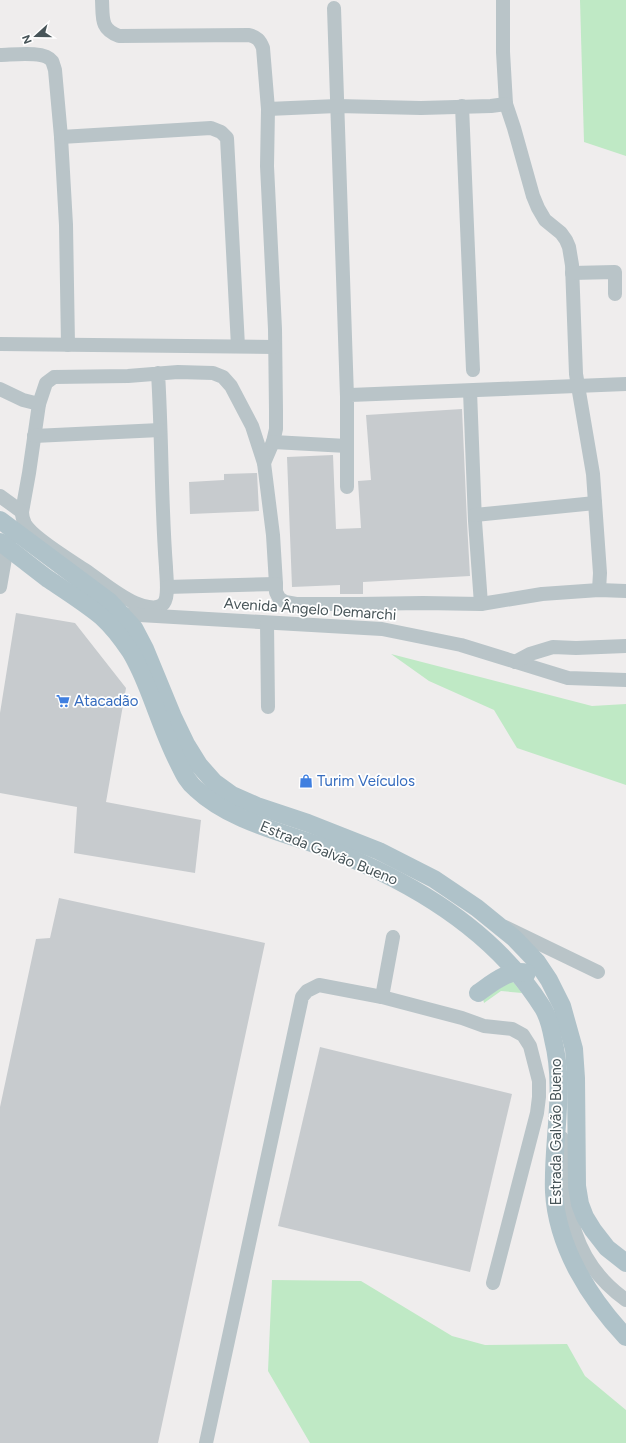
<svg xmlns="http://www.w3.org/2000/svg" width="626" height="1443" font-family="Figtree,sans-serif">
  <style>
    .green { fill: #bfe9c5 }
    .building { fill: #c7cbce }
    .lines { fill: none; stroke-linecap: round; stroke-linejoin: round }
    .minor { stroke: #b9c4c8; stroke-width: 14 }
    .major { stroke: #afc2c9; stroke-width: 18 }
    .labels { text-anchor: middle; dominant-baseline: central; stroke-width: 3.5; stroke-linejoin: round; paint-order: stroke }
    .street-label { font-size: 15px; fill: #475458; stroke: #fff }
    .shop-label { font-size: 15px; fill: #366cbe; stroke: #fff; text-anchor: start }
  </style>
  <rect width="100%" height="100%" fill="#efeded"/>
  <g class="green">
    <polygon points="580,0 626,0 626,156 584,142"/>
    <polygon points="391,654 592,706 626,704 626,785 517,748 494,710 429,681"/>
    <polygon points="511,981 514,983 522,993 501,991 484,1003 483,999"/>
    <polygon points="272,1280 361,1281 452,1336 485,1345 567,1344 585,1376 626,1410 626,1443 310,1443 268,1371"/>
  </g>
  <g class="building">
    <polygon points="462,409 467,522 470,576 363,582 363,594 340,594 340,585 292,587 287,457 333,455 336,529 361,528 358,481 371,480 366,415"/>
    <polygon points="257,473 259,511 190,514 189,482 224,480 224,474"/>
    <polygon points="16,613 75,623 126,688 106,802 201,820 195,873 74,853 77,807 0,793 0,713"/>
    <polygon points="59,898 265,943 158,1443 0,1443 0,1107 36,939 50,938"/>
    <polygon points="320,1047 512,1094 470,1272 278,1226"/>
  </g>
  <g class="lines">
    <g class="minor">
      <path d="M102,0C103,18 100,29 119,36L249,35C257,37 260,40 263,48L268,109L267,166L275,329L276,411V429L273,442L264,463"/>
      <polyline points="503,0 503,52 506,104 514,128 533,196 538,208 545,220 561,233 566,240 569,247 572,265 576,374 593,474 600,573 599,590"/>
      <polyline points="334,8 347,397"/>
      <path d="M0,55C12,55 44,50 52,61C53,63 54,67 55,70L61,137L66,225L68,345"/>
      <polyline points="462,106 473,370"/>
      <polyline points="268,109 337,106 421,108 491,106 506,104"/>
      <polyline points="61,137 211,128 221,132 227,138 238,346"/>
      <polyline points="572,273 615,272 615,294"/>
      <polyline points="0,344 275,347"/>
      <path d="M158,373C162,438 161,503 166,567C166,576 170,599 162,605C155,610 142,606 135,603C117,595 101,581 85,570C70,560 33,538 25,524C23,520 22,516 22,512L29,473L39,404L46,383L54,377L128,376L178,372L213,373L223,377L231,386L252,426L264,463L273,535L276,584"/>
      <polyline points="0,389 23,400 39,404"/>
      <polyline points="470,391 475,521 481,604"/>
      <polyline points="34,436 160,430"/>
      <polyline points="273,442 347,446"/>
      <polyline points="347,487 347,397 350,395 626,384"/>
      <polyline points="0,496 22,512"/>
      <polyline points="475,515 595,503"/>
      <polyline points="0,587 7,547 10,539"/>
      <polyline points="167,587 276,584 276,592 279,598 285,602 296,604 358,604 423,603 481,604 542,594 599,590 626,591"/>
      <polyline points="117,619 122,614 382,629 461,645 568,678 626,680"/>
      <polyline points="267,623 268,707"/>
      <polyline points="515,662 530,654 553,647 576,648 626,646"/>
      <polyline points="505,927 598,972"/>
      <polyline points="382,997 393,937"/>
      <path d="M562,1138C567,1203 567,1258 626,1300"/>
      <polyline points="206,1443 302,997 307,991 319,985 382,997 462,1018 484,1026 512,1029 523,1035 530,1046 539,1081 539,1097 537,1113 493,1283"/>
    </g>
    <g class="major">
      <polyline points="0,520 110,602 134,628 145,649 173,717 186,744 199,765 214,782 232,795 257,806 308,823 379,851 434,879 477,908 514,938 537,962 549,980 562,1006 574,1049 576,1078 577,1186 580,1204 585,1217 593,1230 607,1248 626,1263"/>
      <path d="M0,542C16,554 32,567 48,579C66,591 85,603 102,617C113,627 122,639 130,651C134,657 137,664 140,670C154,700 163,733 178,762C183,772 187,782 196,789C229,820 278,831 320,846C406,878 493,928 543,1008C549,1018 551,1028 553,1039C566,1090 552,1141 554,1192C557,1247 590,1299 626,1337"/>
      <path d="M478,993C491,984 509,968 527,973"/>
    </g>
  </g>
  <defs>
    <g id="supermarket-bare" transform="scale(1.08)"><path d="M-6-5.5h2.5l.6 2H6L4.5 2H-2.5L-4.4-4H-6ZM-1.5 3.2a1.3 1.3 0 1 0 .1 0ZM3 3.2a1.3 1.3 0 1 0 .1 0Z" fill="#3f7fe0" stroke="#fff" stroke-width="2.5" paint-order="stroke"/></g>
    <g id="shop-bare" transform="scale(1.08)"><path d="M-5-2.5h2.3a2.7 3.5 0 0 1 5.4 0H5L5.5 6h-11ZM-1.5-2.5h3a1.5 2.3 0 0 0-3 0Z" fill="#3f7fe0" stroke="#fff" stroke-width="2.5" paint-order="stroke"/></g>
  </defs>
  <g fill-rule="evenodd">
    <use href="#supermarket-bare" x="63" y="701"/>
    <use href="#shop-bare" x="306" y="781"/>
  </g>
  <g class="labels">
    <g class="street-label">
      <text transform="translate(310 609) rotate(4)">Avenida Ângelo Demarchi</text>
      <text transform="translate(329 853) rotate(22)">Estrada Galvão Bueno</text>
      <text transform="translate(556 1132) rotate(-90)">Estrada Galvão Bueno</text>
    </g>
    <g class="shop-label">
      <text x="74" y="701">Atacadão</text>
      <text x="317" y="781">Turim Veículos</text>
    </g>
  </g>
  <g transform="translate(36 36) rotate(249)" stroke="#ffffff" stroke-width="3" paint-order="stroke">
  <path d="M0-3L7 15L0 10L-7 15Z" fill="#475458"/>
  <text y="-6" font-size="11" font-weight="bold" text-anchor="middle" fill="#475458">N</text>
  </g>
</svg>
